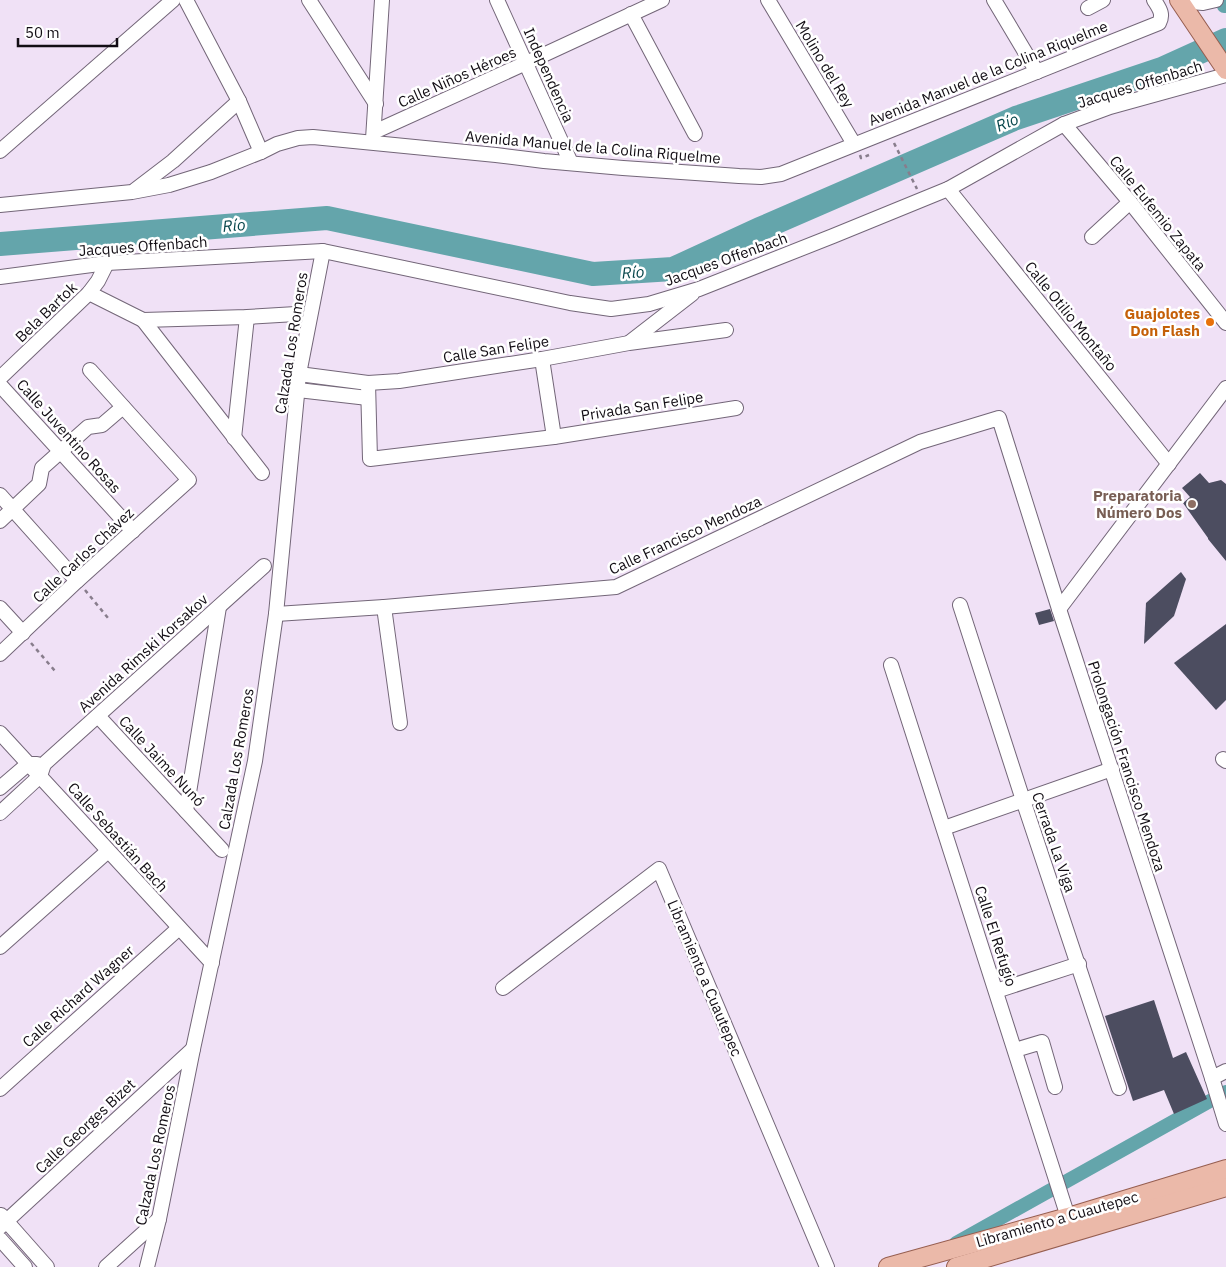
<svg xmlns="http://www.w3.org/2000/svg" width="1226" height="1267" font-family="'IBM Plex Sans',sans-serif">
  <style>
    .lines { fill: none; stroke-linecap: round; stroke-linejoin: round }
    .canal { stroke: #64a5ab; stroke-width: 14 }
    .river { stroke: #64a5ab; stroke-width: 24 }
    .building { fill: #4c4d60 }
    .minor-casing { stroke: #736678; stroke-width: 16 }
    .major-casing { stroke: #965e50; stroke-width: 20 }
    .path { stroke: #887d8c; stroke-width: 2.5; stroke-dasharray: 4 4; stroke-linecap: butt }
    .minor { stroke: #fff; stroke-width: 14 }
    .major { stroke: #ebb9a9; stroke-width: 18 }
    .food-dot { fill: #e8710a; stroke: #fff; stroke-width: 2 }
    .education-dot { fill: #8d6e63; stroke: #fff; stroke-width: 2 }
    .labels { text-anchor: middle; dominant-baseline: central; stroke-width: 5; stroke-linejoin: round; paint-order: stroke }
    .street-label { font-size: 15px; fill: #120d14; stroke: #fff }
    .food-label { font-size: 15px; font-weight: bold; fill: #c56008; stroke: #fff; text-anchor: end }
    .education-label { font-size: 15px; font-weight: bold; fill: #785e54; stroke: #fff; text-anchor: end }
    .water-label { font-size: 16px; font-style: italic; fill: #07464b; stroke: #fff }
  </style>
  <rect width="100%" height="100%" fill="#f0e1f6"/>
  <g class="lines">
    <g class="canal">
      <polyline points="1224,6 1226,6"/>
      <polyline points="956,1243 1226,1092"/>
    </g>
    <polyline class="river" points="0,244 327,218 593,274 673,269 760,229 1016,118 1162,69 1226,40"/>
  </g>
  <g class="building">
    <polygon points="1200,473 1209,483 1221,480 1226,484 1226,561 1208,539 1208,538 1183,503 1190,497 1182,488"/>
    <polygon points="1181,572 1186,579 1174,616 1144,644 1146,603"/>
    <polygon points="1050,609 1054,621 1039,625 1035,613"/>
    <polygon points="1226,624 1226,700 1216,710 1174,663"/>
    <polygon points="1154,1000 1173,1058 1186,1052 1207,1099 1174,1114 1164,1090 1133,1101 1105,1016"/>
  </g>
  <g class="lines">
    <g class="minor-casing">
      <g id="minor">
        <polyline points="186,0 239,101 261,152"/>
        <polyline points="309,0 376,104"/>
        <polyline points="497,0 571,163"/>
        <polyline points="768,0 854,144"/>
        <polyline points="994,0 1037,72"/>
        <polyline points="1180,1 1203,3 1216,0"/>
        <polyline points="1088,8 1103,0"/>
        <polyline points="631,14 695,134"/>
        <polyline points="1064,124 1130,202 1226,323"/>
        <polyline points="374,132 526,63 662,0"/>
        <polyline points="373,139 382,0"/>
        <polyline points="0,151 173,0"/>
        <polyline points="948,189 1169,464"/>
        <polyline points="135,190 173,161 239,101"/>
        <path d="M0,205L132,192L169,185L211,172L261,152L277,144L298,138L313,137L496,155L544,161L623,168L739,176L761,177L781,174L1159,23C1164,14 1159,8 1154,0"/>
        <polyline points="1092,237 1130,202"/>
        <polyline points="0,277 107,263 323,251 570,303 611,309 649,304 699,289 833,236 948,189 1064,124 1110,107 1226,75"/>
        <polyline points="89,293 143,320 247,317 296,314"/>
        <polyline points="143,320 262,473"/>
        <polyline points="630,342 692,294"/>
        <polyline points="542,359 554,437"/>
        <polyline points="299,374 368,383 399,381 542,359 629,343 726,330"/>
        <polyline points="0,378 89,293 98,281 107,263"/>
        <polyline points="368,383 370,459 554,437 736,408"/>
        <polyline points="0,385 133,531"/>
        <polyline points="298,390 368,398"/>
        <polyline points="234,438 247,317"/>
        <polyline points="0,495 77,581"/>
        <polyline points="0,521 39,484 42,468 88,427 102,425 123,407"/>
        <polyline points="960,605 1023,800 1119,1088"/>
        <polyline points="384,607 400,723"/>
        <polyline points="0,608 23,633"/>
        <polyline points="1059,609 1226,388"/>
        <polyline points="276,614 384,607 616,587 920,442 999,418 1059,609 1212,1078 1226,1124"/>
        <polyline points="0,654 77,581 189,480 90,370"/>
        <polyline points="891,665 1068,1217"/>
        <polyline points="98,716 222,850"/>
        <polyline points="0,733 212,963"/>
        <polyline points="1223,759 1226,761"/>
        <polyline points="0,788 28,764 37,764"/>
        <polyline points="186,811 219,607"/>
        <polyline points="0,813 40,776 44,764 264,566"/>
        <polyline points="944,828 1112,769"/>
        <polyline points="0,947 108,851"/>
        <polyline points="503,988 659,869 827,1267"/>
        <polyline points="996,991 1079,964"/>
        <polyline points="1015,1050 1042,1042 1055,1087"/>
        <polyline points="1212,1078 1226,1071"/>
        <polyline points="0,1089 179,928"/>
        <polyline points="1,1215 47,1267"/>
        <polyline points="0,1227 193,1049"/>
        <polyline points="0,1239 25,1267"/>
        <polyline points="106,1267 159,1219"/>
        <polyline points="147,1267 159,1219 193,1049 255,761 276,614 299,374 323,251"/>
      </g>
    </g>
    <g class="major-casing">
      <g id="major">
        <polyline points="1179,0 1226,70"/>
        <polyline points="888,1267 1068,1217 1226,1169"/>
        <polyline points="956,1267 1226,1187"/>
      </g>
    </g>
    <g class="path">
      <polyline points="894,143 917,189"/>
      <polyline points="860,155 861,158 869,155"/>
      <polyline points="85,590 108,618"/>
      <polyline points="31,643 55,671"/>
    </g>
    <use href="#minor" class="minor"/>
    <use href="#major" class="major"/>
  </g>
  <circle class="food-dot" cx="1210" cy="322" r="5"/>
  <circle class="education-dot" cx="1192" cy="504" r="5"/>
  <g class="labels">
    <g class="street-label">
      <text transform="translate(825 64) rotate(59)">Molino del Rey</text>
      <text transform="translate(988 73) rotate(-22)">Avenida Manuel de la Colina Riquelme</text>
      <text transform="translate(549 75) rotate(66)">Independencia</text>
      <text transform="translate(457 77) rotate(-24)">Calle Niños Héroes</text>
      <text transform="translate(1140 84) rotate(-17)">Jacques Offenbach</text>
      <text transform="translate(593 147) rotate(5)">Avenida Manuel de la Colina Riquelme</text>
      <text transform="translate(1158 213) rotate(51)">Calle Eufemio Zapata</text>
      <text transform="translate(143 246) rotate(-4)">Jacques Offenbach</text>
      <text transform="translate(726 259) rotate(-20)">Jacques Offenbach</text>
      <text transform="translate(46 312) rotate(-44)">Bela Bartok</text>
      <text transform="translate(1071 316) rotate(51)">Calle Otilio Montaño</text>
      <text transform="translate(291 343) rotate(-81)">Calzada Los Romeros</text>
      <text transform="translate(496 349) rotate(-9)">Calle San Felipe</text>
      <text transform="translate(642 406) rotate(-9)">Privada San Felipe</text>
      <text transform="translate(69 436) rotate(48)">Calle Juventino Rosas</text>
      <text transform="translate(685 535) rotate(-25)">Calle Francisco Mendoza</text>
      <text transform="translate(83 555) rotate(-43)">Calle Carlos Chávez</text>
      <text transform="translate(143 653) rotate(-42)">Avenida Rimski Korsakov</text>
      <text transform="translate(236 759) rotate(-80)">Calzada Los Romeros</text>
      <text transform="translate(162 761) rotate(47)">Calle Jaime Nunó</text>
      <text transform="translate(1127 766) rotate(72)">Prolongación Francisco Mendoza</text>
      <text transform="translate(118 837) rotate(48)">Calle Sebastián Bach</text>
      <text transform="translate(1054 842) rotate(71)">Cerrada La Viga</text>
      <text transform="translate(996 936) rotate(72)">Calle El Refugio</text>
      <text transform="translate(705 978) rotate(67)">Libramiento a Cuautepec</text>
      <text transform="translate(78 996) rotate(-42)">Calle Richard Wagner</text>
      <text transform="translate(85 1126) rotate(-43)">Calle Georges Bizet</text>
      <text transform="translate(155 1155) rotate(-78)">Calzada Los Romeros</text>
      <text transform="translate(1057 1219) rotate(-16)">Libramiento a Cuautepec</text>
    </g>
    <g class="food-label">
      <text x="1200" y="313">Guajolotes<tspan x="1200" dy="17">Don Flash</tspan></text>
    </g>
    <g class="education-label">
      <text x="1182" y="495">Preparatoria<tspan x="1182" dy="17">Número Dos</tspan></text>
    </g>
    <g class="water-label">
      <text transform="translate(1007 122) rotate(-23)">Río</text>
      <text transform="translate(234 225) rotate(-5)">Río</text>
      <text transform="translate(633 272) rotate(-4)">Río</text>
    </g>
  </g>
  <path d="M18 38v8h99v-8" fill="none" stroke="#120d14" stroke-width="2.5"/>
  <text x="25" y="38" font-size="15" fill="#120d14" stroke="#ffffff" stroke-width="4" paint-order="stroke">50 m</text>
</svg>
